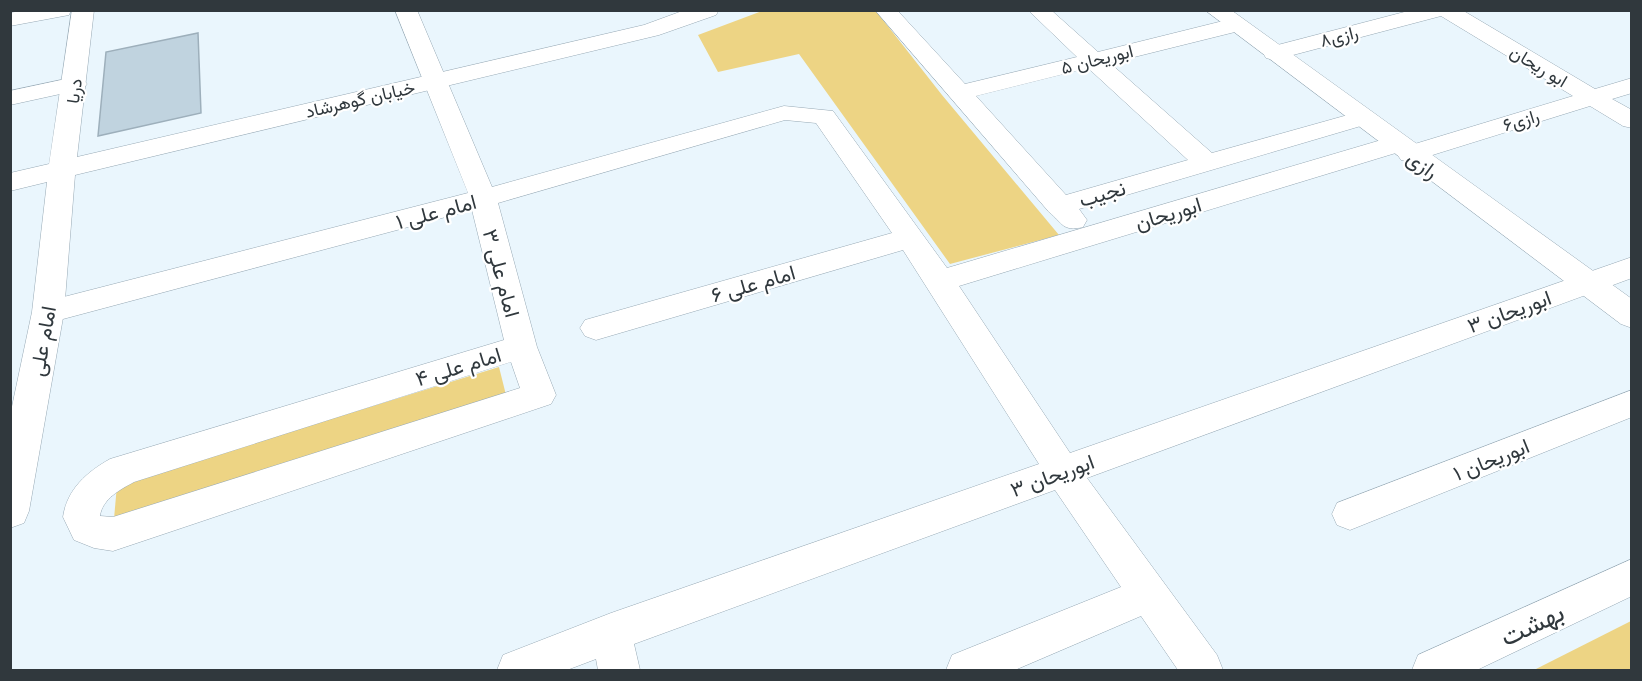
<svg xmlns="http://www.w3.org/2000/svg" width="1642" height="681" font-family="Mulish,Vazirmatn,sans-serif">
  <style>
    .green { fill: #edd484 }
    .building { fill: #c0d3df; stroke: #9dafbb; stroke-width: 1.5 }
    .lines { fill: none; stroke-linecap: round; stroke-linejoin: round }
    .street-casing { stroke: #97a9b5; stroke-width: 1 }
    .secondary-casing { stroke: #97a9b5; stroke-width: 1 }
    .street { fill: #fff; fill-rule: evenodd }
    .secondary { fill: #fff; fill-rule: evenodd }
    .labels { text-anchor: middle; dominant-baseline: central; stroke-width: 4.5; stroke-linejoin: round; paint-order: stroke }
    .far-street-label { font-size: 18px; fill: #30383d; stroke: #fff }
    .street-label { font-size: 21px; fill: #30383d; stroke: #fff }
    .near-street-label { font-size: 26px; fill: #30383d; stroke: #fff }
  </style>
  <rect width="100%" height="100%" fill="#eaf6fd"/>
  <g class="green">
    <polygon points="762,11 876,11 942,95 1059,235 950,264 799,54 718,72 698,35"/>
    <polygon points="499,367 506,395 114,519 117,485"/>
    <polygon points="1631,621 1631,670 1534,670"/>
  </g>
  <polygon class="building" points="198,33 201,113 98,136 106,52"/>
  <g class="lines">
    <g class="street-casing">
      <g id="street">
        <polygon points="25,10 71,10 69,15 10,26 10,13"/>
        <path d="M395,10H417L492,187L784,106L833,111L947,268L1388,138L1397,136L1406,138L1410,144L1408,146L1573,96L1441,16L1274,60L1266,58L1263,53L1266,48L1412,10H1462L1595,89L1632,78V93L1612,99L1632,110V128L1623,126L1590,106L1410,162L1401,160L1397,154L1399,152L959,286L1070,453L1632,257V278L1087,478L1217,655L1223,670H1178L1141,616L1015,670H946L952,655L1121,587L1055,490L634,644L640,670H598L596,659L567,670H497L503,655L611,613L1039,464L903,250L596,340L585,336L580,328L585,320L892,233L816,123L785,120L498,203L537,347L556,395L551,404L113,551L94,548L74,540L63,517C67,489 87,472 110,459L504,340L472,210L48,323L37,320L33,312L37,304L48,301L468,193ZM511,362L520,388L113,517L100,516C102,499 121,489 134,482Z"/>
        <path d="M875,10H897L965,84L1077,57L1028,10H1051L1098,52L1235,18L1243,20L1246,25L1243,30L1110,63L1212,153L1362,111L1371,113L1374,118L1371,123L1079,209L1087,220L1083,227C1062,232 1063,223 1049,212ZM1088,68L1188,160L1066,195L976,96Z"/>
        <polygon points="75,77 83,79 87,84 83,89 10,105 10,91"/>
        <polygon points="1632,390 1632,417 1350,530 1337,525 1332,514 1337,503"/>
        <polygon points="1632,559 1632,596 1477,670 1412,670 1418,655"/>
      </g>
    </g>
    <g class="secondary-casing">
      <g id="secondary">
        <polygon points="72,10 94,10 77,157 644,25 685,10 719,10 716,15 659,35 75,175 64,312 29,511 24,523 10,528 10,416 32,312 47,182 10,191 10,173 49,164"/>
        <polygon points="1205,10 1231,10 1632,299 1632,328 1621,324"/>
      </g>
    </g>
    <use href="#street" class="street"/>
    <use href="#secondary" class="secondary"/>
  </g>
  <g class="labels">
    <g class="far-street-label">
      <text transform="translate(1339 36) rotate(-14)">رازی۸</text>
      <text transform="translate(1097 59) rotate(-14)">ابوریحان ۵</text>
      <text transform="translate(1539 66) rotate(31)">ابو ریحان</text>
      <text transform="translate(74 91) rotate(-82)">دریا</text>
      <text transform="translate(360 99) rotate(-13)">خیابان گوهرشاد</text>
      <text transform="translate(1521 120) rotate(-17)">رازی۶</text>
    </g>
    <g class="street-label">
      <text transform="translate(1423 164) rotate(36)">رازی</text>
      <text transform="translate(1102 193) rotate(-16)">نجیب</text>
      <text transform="translate(436 211) rotate(-15)">امام علی ۱</text>
      <text transform="translate(1168 213) rotate(-17)">ابوریحان</text>
      <text transform="translate(502 273) rotate(75)">امام علی ۳</text>
      <text transform="translate(753 283) rotate(-16)">امام علی ۶</text>
      <text transform="translate(1509 311) rotate(-20)">ابوریحان ۳</text>
      <text transform="translate(42 341) rotate(-80)">امام علی</text>
      <text transform="translate(458 366) rotate(-17)">امام علی ۴</text>
      <text transform="translate(1491 459) rotate(-22)">ابوریحان ۱</text>
      <text transform="translate(1052 475) rotate(-20)">ابوریحان ۳</text>
    </g>
    <g class="near-street-label">
      <text transform="translate(1532 624) rotate(-25)">بهشت</text>
    </g>
  </g>
  <rect width="1642" height="681" fill="none" stroke="#30383d" stroke-width="24"/>
</svg>
